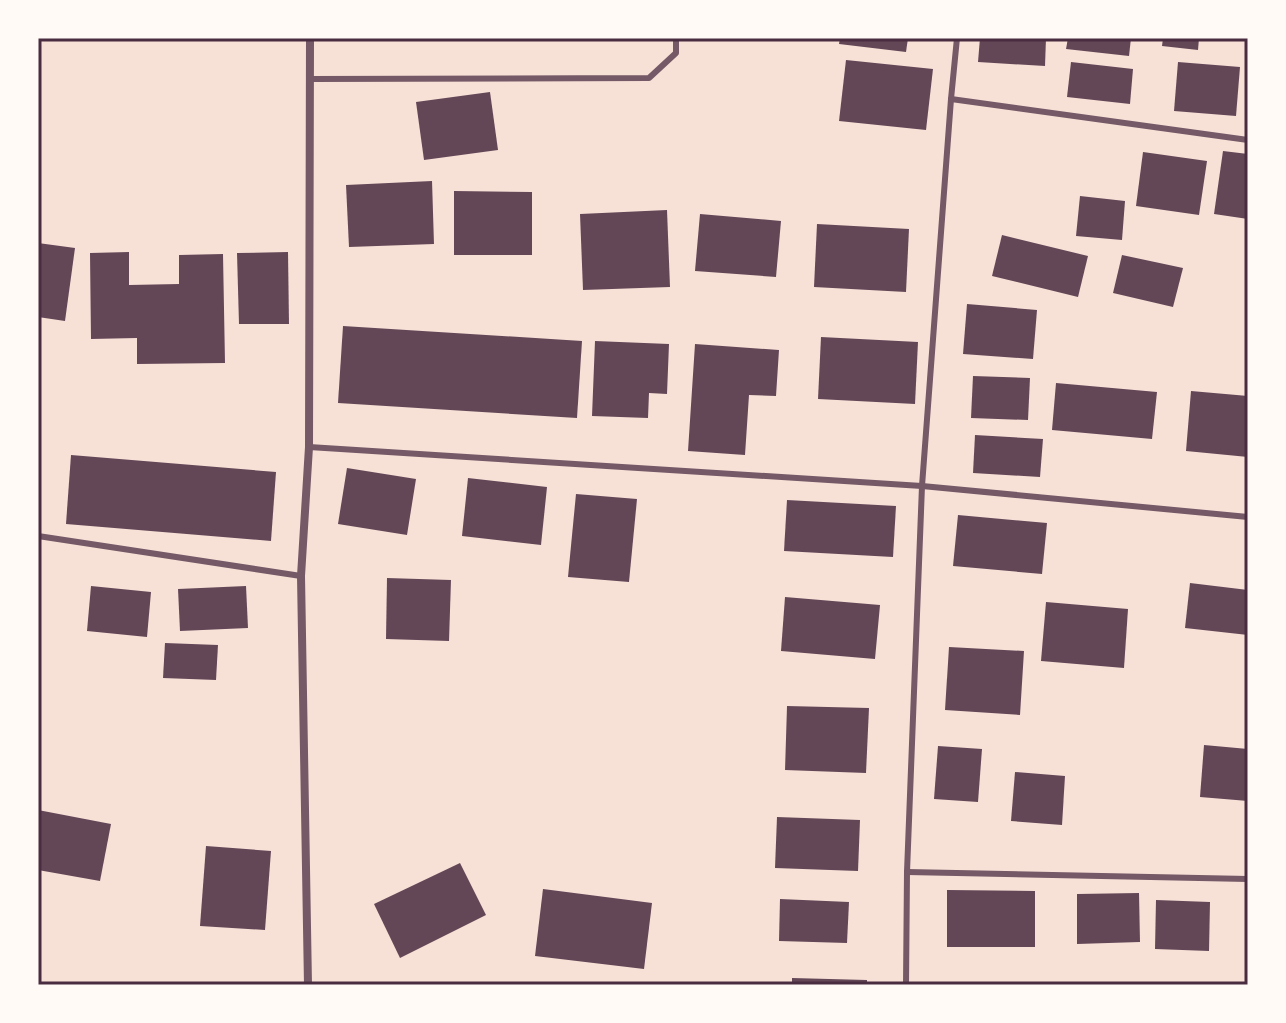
<svg xmlns="http://www.w3.org/2000/svg" width="1286" height="1023" font-family="'Golos Text',sans-serif">
  <style>
    .building { fill: #644757 }
    .lines { fill: none; stroke-linecap: round; stroke-linejoin: round }
    .service { stroke: #755966; stroke-width: 6 }
    .minor { stroke: #755966; stroke-width: 8 }
    .neatline { fill: none; stroke: #4a2c40; stroke-width: 3 }
  </style>
  <rect width="100%" height="100%" fill="#f7e1d7"/>
  <g class="building">
    <polygon points="840,38 908,38 906,52 839,44"/>
    <polygon points="980,38 1046,38 1045,66 978,62"/>
    <polygon points="1068,38 1131,38 1129,56 1066,49"/>
    <polygon points="1163,38 1199,38 1198,50 1162,46"/>
    <polygon points="846,60 933,69 926,130 839,121"/>
    <polygon points="1071,62 1133,69 1130,104 1067,97"/>
    <polygon points="1178,62 1240,67 1236,116 1174,111"/>
    <polygon points="490,92 498,150 424,160 416,102"/>
    <polygon points="1223,151 1248,154 1248,219 1214,214"/>
    <polygon points="1143,152 1207,161 1199,215 1136,206"/>
    <polygon points="432,181 434,244 349,247 346,185"/>
    <polygon points="454,191 532,192 532,255 454,255"/>
    <polygon points="1080,196 1125,201 1122,240 1076,236"/>
    <polygon points="667,210 670,287 583,290 580,214"/>
    <polygon points="700,214 781,221 776,277 695,271"/>
    <polygon points="817,224 909,229 906,292 814,287"/>
    <polygon points="1002,235 1088,256 1078,297 992,276"/>
    <polygon points="38,243 75,248 65,321 38,317"/>
    <polygon points="129,252 129,285 179,284 179,255 223,254 225,363 137,364 137,338 91,339 90,253"/>
    <polygon points="288,252 289,324 239,324 237,253"/>
    <polygon points="1122,255 1183,268 1173,307 1113,293"/>
    <polygon points="967,304 1037,310 1033,359 963,354"/>
    <polygon points="343,326 582,341 577,418 338,403"/>
    <polygon points="821,337 918,342 915,404 818,399"/>
    <polygon points="595,341 669,344 667,394 649,393 648,418 592,416"/>
    <polygon points="695,344 779,350 776,396 749,395 745,455 688,451"/>
    <polygon points="973,376 1030,378 1028,420 971,418"/>
    <polygon points="1056,383 1157,392 1152,439 1052,430"/>
    <polygon points="1191,391 1248,396 1248,457 1186,451"/>
    <polygon points="975,435 1043,439 1040,477 973,473"/>
    <polygon points="71,455 276,472 271,541 66,524"/>
    <polygon points="347,468 416,479 407,535 338,524"/>
    <polygon points="468,478 547,487 541,545 462,536"/>
    <polygon points="576,494 637,499 629,582 568,577"/>
    <polygon points="787,500 896,506 893,557 784,551"/>
    <polygon points="958,515 1047,523 1042,574 953,566"/>
    <polygon points="387,578 451,580 449,641 386,639"/>
    <polygon points="1190,583 1248,590 1248,635 1185,628"/>
    <polygon points="91,586 151,592 147,637 87,631"/>
    <polygon points="246,586 248,628 180,631 178,589"/>
    <polygon points="785,597 880,605 875,659 781,651"/>
    <polygon points="1046,602 1128,609 1124,668 1041,661"/>
    <polygon points="165,643 218,645 216,680 163,678"/>
    <polygon points="949,647 1024,651 1020,715 945,710"/>
    <polygon points="787,706 869,708 866,773 785,770"/>
    <polygon points="1204,745 1248,749 1248,801 1200,797"/>
    <polygon points="938,746 982,749 978,802 934,799"/>
    <polygon points="1015,772 1065,776 1062,825 1011,821"/>
    <polygon points="38,810 111,824 100,881 38,870"/>
    <polygon points="777,817 860,820 858,871 775,868"/>
    <polygon points="206,846 271,851 265,930 200,926"/>
    <polygon points="460,863 486,915 400,958 374,904"/>
    <polygon points="543,889 652,903 644,969 535,956"/>
    <polygon points="947,890 1035,891 1035,947 947,947"/>
    <polygon points="1139,893 1140,942 1077,944 1077,894"/>
    <polygon points="780,899 849,902 847,943 779,941"/>
    <polygon points="1156,900 1210,902 1209,951 1155,949"/>
    <rect x="1245" y="917" width="3" height="36"/>
    <polygon points="792,978 867,980 867,985 792,985"/>
  </g>
  <g class="lines">
    <g class="service">
      <polyline points="310,79 649,78 676,53 676,38"/>
      <polyline points="951,99 1248,140"/>
      <polyline points="309,447 922,486 1248,517"/>
      <polyline points="38,536 301,576"/>
      <polyline points="907,872 1248,879"/>
      <polyline points="906,985 907,872 922,486 951,99 957,38"/>
    </g>
    <polyline class="minor" points="308,985 301,576 309,447 310,38"/>
  </g>
  <rect width="1286" height="1023" fill="none" stroke="#fffaf5" stroke-width="80"/>
  <rect x="40" y="40" width="1206" height="943" class="neatline"/>
</svg>
